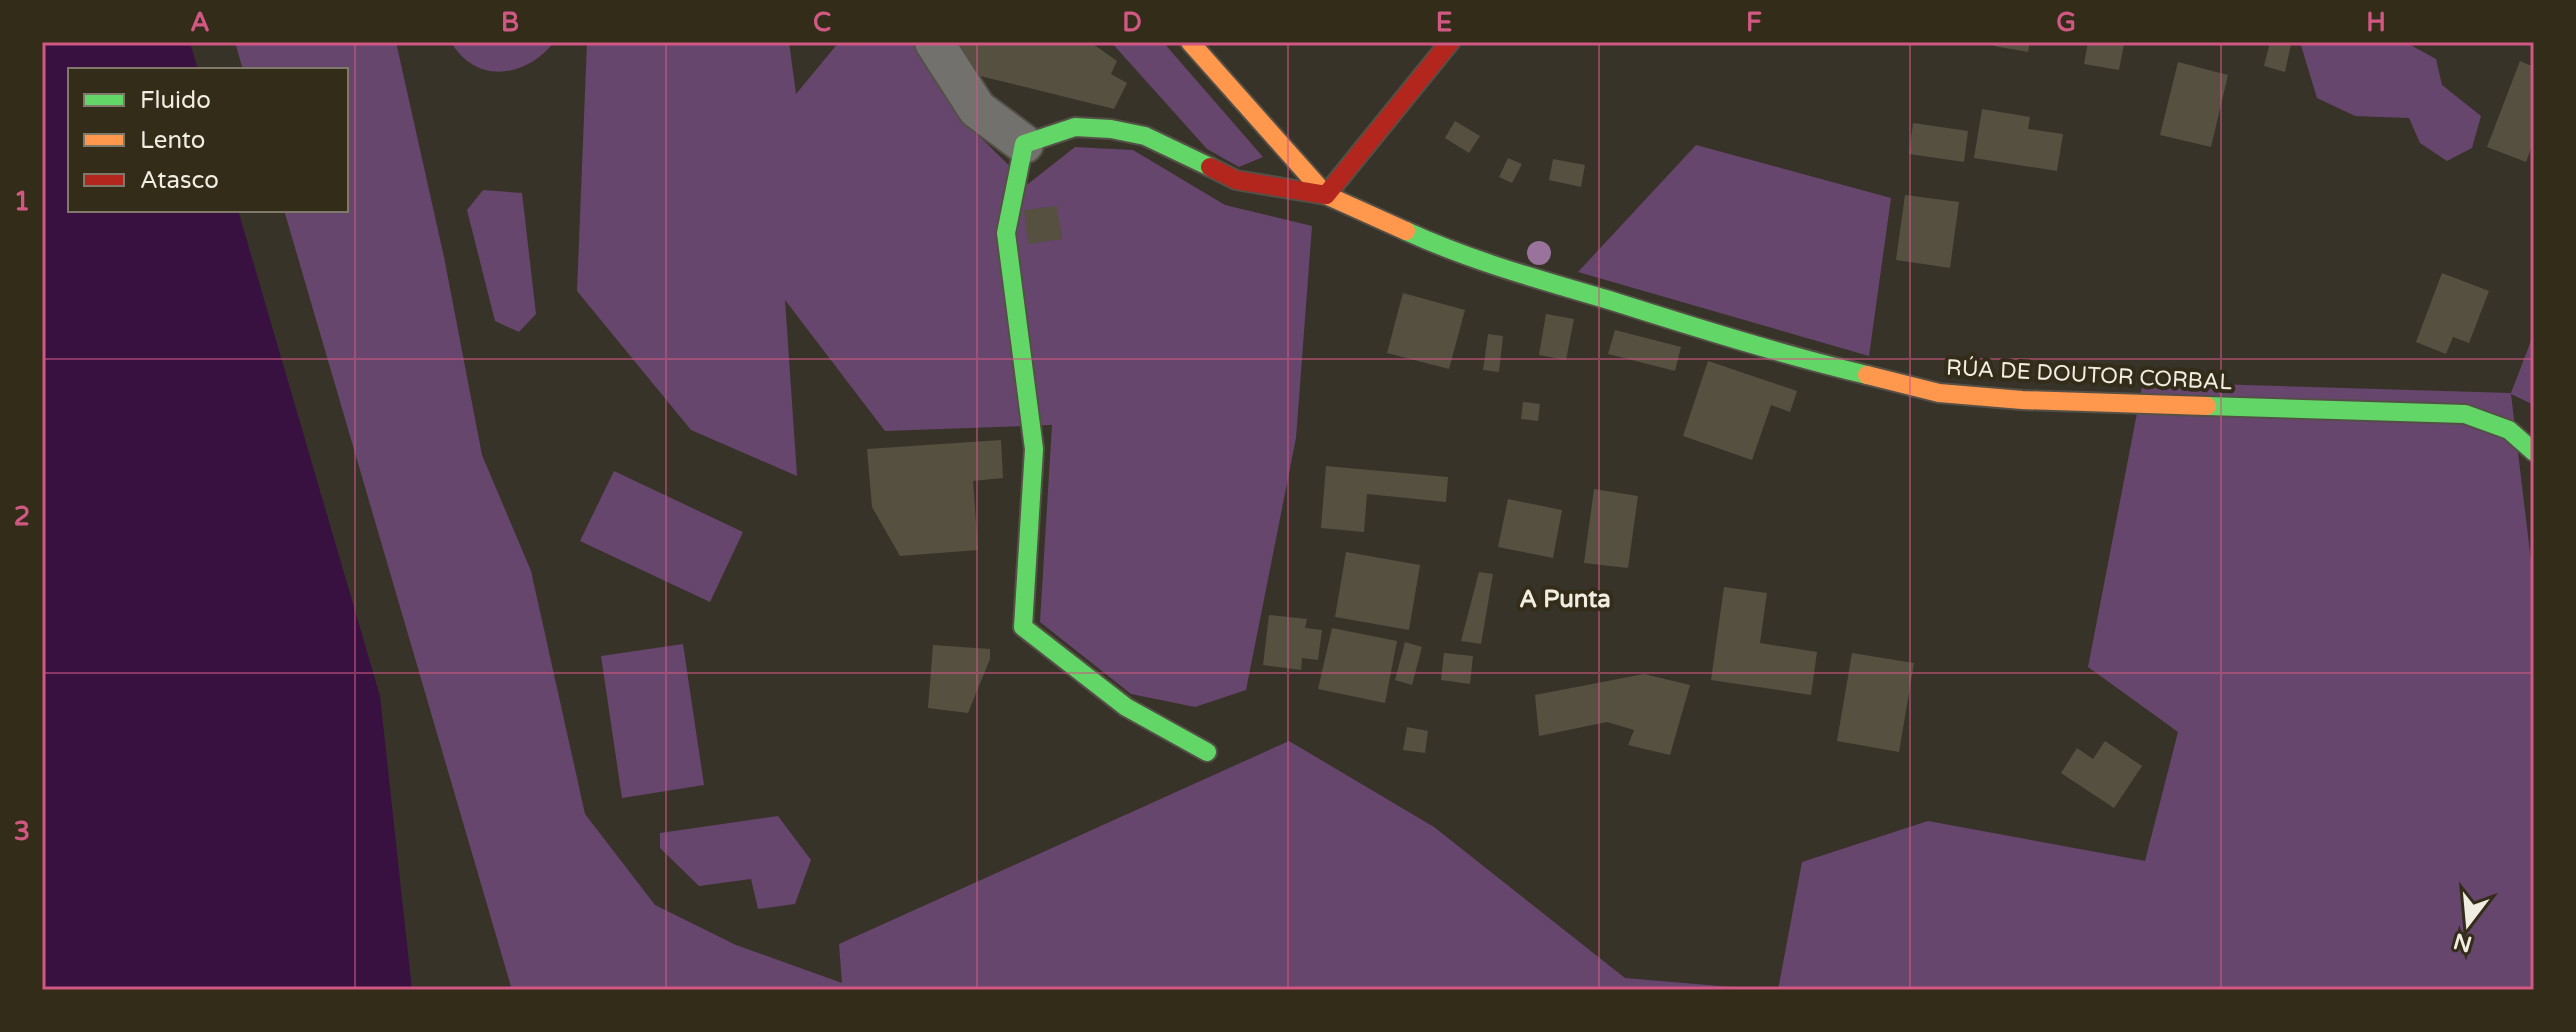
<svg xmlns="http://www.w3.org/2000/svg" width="2576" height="1032" font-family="'Varela Round',sans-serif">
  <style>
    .green { fill: #66466c }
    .water { fill: #381140 }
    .building { fill: #555040 }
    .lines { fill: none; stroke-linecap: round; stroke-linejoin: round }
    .street-casing { stroke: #545047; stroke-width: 42 }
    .fast-casing { stroke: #545047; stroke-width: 22 }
    .slow-casing { stroke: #545047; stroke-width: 22 }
    .jam-casing { stroke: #545047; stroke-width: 22 }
    .street { stroke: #73716d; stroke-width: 38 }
    .fast { stroke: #63d668; stroke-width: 18 }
    .slow { stroke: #ff974d; stroke-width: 18 }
    .jam { stroke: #b3261e; stroke-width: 18 }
    .tree { fill: #99739b }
    .grid { fill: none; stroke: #d05883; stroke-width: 2; stroke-opacity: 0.55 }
    .labels { text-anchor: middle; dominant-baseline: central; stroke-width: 8; stroke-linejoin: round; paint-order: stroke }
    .street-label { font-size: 22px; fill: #f1ede1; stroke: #332c19 }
    .neighbourhood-label { font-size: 24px; font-weight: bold; fill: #f1ede1; stroke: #332c19 }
    .neatline { fill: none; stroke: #d05883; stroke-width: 3 }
    .grid-label { font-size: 26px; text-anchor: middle; font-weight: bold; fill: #d05883 }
  </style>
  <rect width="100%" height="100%" fill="#373329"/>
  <g class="green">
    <polygon points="235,42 396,42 444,257 482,455 531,571 585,814 655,905 736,945 842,983 839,944 1289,741 1434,827 1625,978 1767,990 512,990 284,210 346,210 346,70 243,70"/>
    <path d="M451,42H554C526,78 476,85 451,42Z"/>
    <polygon points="587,42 789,42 796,94 839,42 920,42 969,126 1028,184 1075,147 1133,150 1225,205 1312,226 1296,438 1246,690 1195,707 1131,694 1040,622 1052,425 885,431 785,300 797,476 691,430 577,291"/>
    <polygon points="1111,42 1163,42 1263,157 1239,167 1207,149"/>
    <polygon points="2300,42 2405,42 2436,59 2442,85 2481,116 2472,148 2447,161 2420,143 2409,118 2355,116 2317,98"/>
    <polygon points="1696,145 1891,198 1869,356 1578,272"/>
    <polygon points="483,190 522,193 536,314 519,332 495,321 467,210"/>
    <polygon points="2534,333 2534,405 2511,394 2534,586 2534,990 1778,990 1802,862 1928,821 2145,861 2178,732 2088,667 2143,382 2511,393"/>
    <polygon points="614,471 743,532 710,602 580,541"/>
    <polygon points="683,644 704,785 622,798 601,656"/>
    <polygon points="778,816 811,860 795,904 758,909 751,879 699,886 660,848 660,833"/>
  </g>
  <polygon class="water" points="42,42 190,42 198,70 70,70 70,210 238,210 380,696 412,990 42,990"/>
  <g class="building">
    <polygon points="951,42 1090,42 1117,61 1111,74 1127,83 1114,109 976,75"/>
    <polygon points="1995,42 2030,42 2028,52 1994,46"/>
    <polygon points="2088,42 2124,44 2119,70 2084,64"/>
    <polygon points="2270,42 2291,44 2285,72 2264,66"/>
    <polygon points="2520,61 2534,67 2534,146 2532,146 2526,162 2487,147"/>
    <polygon points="2178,62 2228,75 2211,147 2160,135"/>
    <polygon points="1982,109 2030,117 2028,129 2063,134 2057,171 1974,158"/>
    <polygon points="1455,121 1480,136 1469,153 1445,138"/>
    <polygon points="1913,123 1968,131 1964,162 1909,154"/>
    <polygon points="1508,158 1522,164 1512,183 1499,177"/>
    <polygon points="1553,159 1585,165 1581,187 1549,180"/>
    <polygon points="1905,195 1959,202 1950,268 1896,260"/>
    <polygon points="1057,206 1062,239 1028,244 1024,210"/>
    <polygon points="2442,273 2489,291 2469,343 2453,337 2446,354 2416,342"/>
    <polygon points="1403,293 1465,310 1449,369 1387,353"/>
    <polygon points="1546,314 1574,319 1566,360 1539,355"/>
    <polygon points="1615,330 1681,347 1675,371 1608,354"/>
    <polygon points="1488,334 1503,336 1499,372 1483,370"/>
    <polygon points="1708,361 1797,391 1790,412 1771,405 1752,460 1683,436"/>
    <polygon points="1523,402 1540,404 1538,421 1521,419"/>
    <polygon points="1001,440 1003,478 973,481 978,550 900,556 872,507 867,449"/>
    <polygon points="1326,466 1448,477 1446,502 1367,494 1364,532 1321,528"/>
    <polygon points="1594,489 1638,496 1628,568 1584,563"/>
    <polygon points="1508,499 1562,510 1553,558 1498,547"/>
    <polygon points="1346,552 1420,565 1409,630 1335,617"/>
    <polygon points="1479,572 1493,574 1481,644 1461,641"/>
    <polygon points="1724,587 1767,593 1760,643 1817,652 1811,695 1711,680"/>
    <polygon points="1269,615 1307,619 1305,628 1322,630 1318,660 1302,658 1301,670 1263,665"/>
    <polygon points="1332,628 1397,641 1385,703 1318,689"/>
    <polygon points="1405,642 1422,647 1412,685 1395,680"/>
    <polygon points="933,645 990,649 990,659 968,713 928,708"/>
    <polygon points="1444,653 1473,656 1470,684 1441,680"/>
    <polygon points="1852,653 1914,663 1899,752 1837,741"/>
    <polygon points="1644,674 1690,685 1670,755 1628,745 1634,730 1607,722 1539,736 1535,695"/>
    <polygon points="1407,727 1428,731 1425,753 1403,750"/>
    <polygon points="2105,741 2142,766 2114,808 2061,773 2077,748 2093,759"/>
  </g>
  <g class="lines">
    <g class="street-casing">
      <polyline id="street" points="934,42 977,109 1024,144"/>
    </g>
    <g class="fast-casing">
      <g id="fast">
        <path d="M1406,231C1471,261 1541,280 1609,300C1694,327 1780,354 1867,375"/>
        <polyline points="2207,406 2465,414 2509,430 2534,452"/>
        <polyline points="1207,752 1126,707 1023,627 1034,449 1006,233 1024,144 1075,127 1111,129 1145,136 1210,167"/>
      </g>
    </g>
    <g class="slow-casing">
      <g id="slow">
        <polyline points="1190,42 1326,195 1406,231"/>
        <polyline points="1867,375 1939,393 2022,400 2207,406"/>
      </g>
    </g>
    <g class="jam-casing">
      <polyline id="jam" points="1210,167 1236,180 1326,195 1450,42"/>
    </g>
    <use href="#street" class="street"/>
    <use href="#fast" class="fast"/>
    <use href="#slow" class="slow"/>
    <use href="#jam" class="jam"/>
  </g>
  <circle class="tree" cx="1539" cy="253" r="12"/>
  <path class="grid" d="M355,42V990M666,42V990M977,42V990M1288,42V990M1599,42V990M1910,42V990M2221,42V990M42,359H2534M42,673H2534"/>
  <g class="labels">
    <g class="street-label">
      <text transform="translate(2089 375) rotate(3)">RÚA DE DOUTOR CORBAL</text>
    </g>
    <g class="neighbourhood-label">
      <text x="1565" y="599">A Punta</text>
    </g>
  </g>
  <rect width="2576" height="1032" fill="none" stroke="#332c19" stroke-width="88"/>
  <rect x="68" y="68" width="280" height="144" fill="#332c19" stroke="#7f7969" stroke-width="2"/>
  <rect x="84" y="94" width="40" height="12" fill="#63d668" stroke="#7f7969" stroke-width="2"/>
  <text x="140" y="108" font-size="24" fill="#f1ede1">Fluido</text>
  <rect x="84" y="134" width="40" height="12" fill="#ff974d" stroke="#7f7969" stroke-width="2"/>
  <text x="140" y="148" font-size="24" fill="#f1ede1">Lento</text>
  <rect x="84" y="174" width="40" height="12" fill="#b3261e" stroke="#7f7969" stroke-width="2"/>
  <text x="140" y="188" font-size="24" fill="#f1ede1">Atasco</text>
  <g transform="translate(2468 924) rotate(196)" stroke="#332c19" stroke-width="6" paint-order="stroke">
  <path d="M0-6L14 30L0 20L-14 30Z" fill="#f1ede1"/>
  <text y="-12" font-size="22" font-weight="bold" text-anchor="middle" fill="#f1ede1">N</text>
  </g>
  <rect x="44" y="44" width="2488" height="944" class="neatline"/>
  <g class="grid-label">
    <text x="200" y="31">A</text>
    <text x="510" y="31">B</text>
    <text x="822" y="31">C</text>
    <text x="1132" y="31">D</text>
    <text x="1444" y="31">E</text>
    <text x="1754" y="31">F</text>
    <text x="2066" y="31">G</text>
    <text x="2376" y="31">H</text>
    <text x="22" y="210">1</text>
    <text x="22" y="525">2</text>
    <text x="22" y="840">3</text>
  </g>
</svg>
